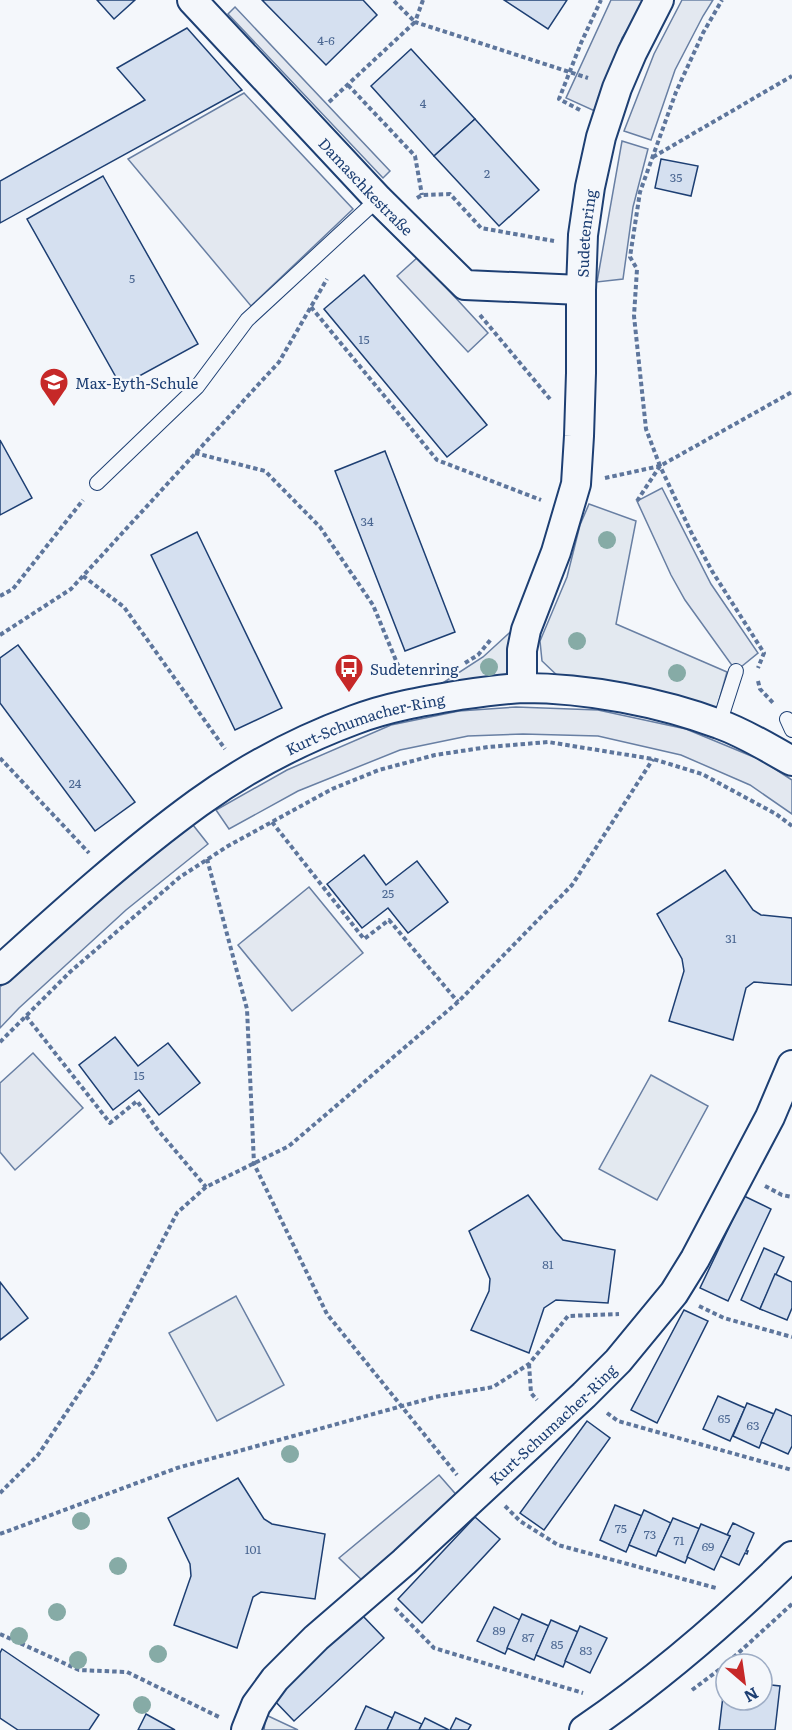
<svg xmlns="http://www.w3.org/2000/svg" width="792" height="1730" font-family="Literata,serif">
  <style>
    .green { fill: #e3e9f0; stroke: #687fa3; stroke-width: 1.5 }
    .parking { fill: #e3e8f0; stroke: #687fa3; stroke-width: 1.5 }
    .building { fill: #d5e0f0; stroke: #1d3f73; stroke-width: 1.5 }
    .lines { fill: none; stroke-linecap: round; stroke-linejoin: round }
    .service-casing { stroke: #1d3f73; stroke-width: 16 }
    .minor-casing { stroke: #1d3f73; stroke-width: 32 }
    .path { stroke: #5e769c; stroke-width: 4; stroke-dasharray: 4.5 3; stroke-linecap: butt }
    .service { stroke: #f4f7fb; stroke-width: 14 }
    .minor { stroke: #f4f7fb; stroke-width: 28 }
    .tree { fill: #86aba6 }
    .labels { text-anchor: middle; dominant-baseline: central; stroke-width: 4.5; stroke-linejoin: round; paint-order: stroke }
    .number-label { font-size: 12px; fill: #4b6792 }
    .street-label { font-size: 15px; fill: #1d3f73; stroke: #f4f7fb }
    .poi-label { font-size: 15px; fill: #1d3f73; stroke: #f4f7fb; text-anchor: start }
  </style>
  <rect width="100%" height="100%" fill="#f4f7fb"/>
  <g class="green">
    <polygon points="589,504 636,521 616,624 727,672 716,711 561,679 542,661 540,641 567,577 580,525"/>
    <polygon points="518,625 509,677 432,690 483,657"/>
    <polygon points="651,1075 708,1106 657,1200 599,1169"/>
    <polygon points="236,1296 284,1385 217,1421 169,1333"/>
    <polygon points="266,1715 298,1730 264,1730"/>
  </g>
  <g class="parking">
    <polygon points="611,0 646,0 622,38 597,112 566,98"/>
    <polygon points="682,0 713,0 703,16 675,70 651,140 624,131 654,54"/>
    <polygon points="235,7 390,171 383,178 228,14"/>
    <polygon points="244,93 353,209 251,306 128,159"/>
    <polygon points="622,141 648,149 633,207 623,279 597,282"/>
    <polygon points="418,257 488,333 468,352 397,276"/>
    <polygon points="662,488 711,584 758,653 736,671 685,600 671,575 637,501"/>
    <polygon points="516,707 598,710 686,729 761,760 792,780 792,814 750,785 681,755 598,736 523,734 468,736 400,750 298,791 229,829 216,810 287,770 391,725 459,711"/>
    <polygon points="193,825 208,844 126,910 19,1008 0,1028 0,987 107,890"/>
    <polygon points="309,887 363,953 292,1011 238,945"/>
    <polygon points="33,1053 83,1108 15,1170 0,1152 0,1083"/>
    <polygon points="439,1475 460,1499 365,1583 339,1558"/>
  </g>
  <g class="building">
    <polygon points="97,0 135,0 114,19"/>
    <polygon points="262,0 363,0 377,15 326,65"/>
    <polygon points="504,0 567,0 548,29"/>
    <polygon points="187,28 242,90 0,223 0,181 145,100 117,68"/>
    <polygon points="411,49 475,119 434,156 371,86"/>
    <polygon points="475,119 539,190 499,226 434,156"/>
    <polygon points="661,159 698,166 691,196 655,188"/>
    <polygon points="103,176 198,344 121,386 27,219"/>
    <polygon points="364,275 487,425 447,457 324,309"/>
    <polygon points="0,440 32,498 0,515"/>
    <polygon points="385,451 455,632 405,651 335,471"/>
    <polygon points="197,532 282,708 235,730 151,555"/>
    <polygon points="18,645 135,802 95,831 0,703 0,658"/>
    <polygon points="364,855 386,885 417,861 448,902 408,933 388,908 362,928 327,884"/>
    <polygon points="725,870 753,910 761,915 792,918 792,985 754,982 746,988 733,1040 669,1021 684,971 682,959 657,914"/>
    <polygon points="115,1037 138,1066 168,1043 200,1083 159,1115 139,1090 113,1110 79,1065"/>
    <polygon points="528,1195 556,1232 563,1240 615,1250 608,1303 556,1300 544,1308 529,1353 471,1330 489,1291 490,1279 469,1231"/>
    <polygon points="744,1196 771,1209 728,1301 700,1288"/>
    <polygon points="764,1248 784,1257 760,1309 741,1300"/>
    <polygon points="775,1274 792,1282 792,1308 787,1320 760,1309"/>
    <polygon points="0,1282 28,1318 0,1340"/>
    <polygon points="684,1310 708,1321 657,1423 631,1410"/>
    <polygon points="718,1396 745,1408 730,1441 703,1429"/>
    <polygon points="747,1403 774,1414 759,1448 733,1436"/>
    <polygon points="776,1409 792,1416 792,1446 788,1454 761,1442"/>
    <polygon points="587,1421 610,1438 544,1530 520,1513"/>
    <polygon points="238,1478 264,1519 272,1524 325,1534 315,1599 261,1592 253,1597 237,1648 174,1625 191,1576 190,1564 168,1518"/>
    <polygon points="615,1505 642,1516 626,1552 600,1540"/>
    <polygon points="644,1510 671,1523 656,1556 629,1545"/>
    <polygon points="475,1517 500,1539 422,1623 398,1599"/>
    <polygon points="673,1518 700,1529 685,1563 658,1551"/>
    <polygon points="733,1523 754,1533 746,1551 748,1551 747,1554 745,1553 739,1565 720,1556 730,1536 727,1535"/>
    <polygon points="701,1524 730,1536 714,1570 687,1557"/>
    <polygon points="494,1607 520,1620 505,1654 477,1641"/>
    <polygon points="361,1614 384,1638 294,1721 271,1697"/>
    <polygon points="522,1614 549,1626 534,1660 507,1648"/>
    <polygon points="551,1620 578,1632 563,1667 536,1655"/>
    <polygon points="580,1626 607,1638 590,1673 565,1661"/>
    <polygon points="2,1649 99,1715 89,1730 18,1730 0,1718 0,1653"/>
    <polygon points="725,1679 726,1700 762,1700 762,1684 780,1686 775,1730 719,1730"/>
    <polygon points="366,1706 393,1718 387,1730 355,1730"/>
    <polygon points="395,1712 422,1724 419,1730 387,1730"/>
    <polygon points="146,1714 175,1730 138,1730"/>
    <polygon points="425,1718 449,1730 419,1730"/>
    <polygon points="456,1718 471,1725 468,1730 450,1730"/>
  </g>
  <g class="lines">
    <g class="service-casing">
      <g id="service">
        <polyline points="97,483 197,387 247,320 378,199"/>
        <polyline points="787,719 792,730"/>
        <polyline points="719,724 736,671"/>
      </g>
    </g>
    <g class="minor-casing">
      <g id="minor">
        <path id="s1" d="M192,0L378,199L465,285L581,290"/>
        <path id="s2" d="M522,688V650L526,630L556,552L576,484L579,436L581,373V290L583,235L590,187L601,137L617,88L632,53L659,0"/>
        <path id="s3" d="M0,970C64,912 128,854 198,803C245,769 300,740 354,720C388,707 424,701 460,695C481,692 502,689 523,688C587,688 660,702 719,724C745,733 768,748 792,761"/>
        <path id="s4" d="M246,1730L256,1705L275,1679L316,1638L404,1562L584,1395L618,1361L674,1293L695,1259L770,1117L792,1065"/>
        <path d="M584,1730C660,1678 727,1620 792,1556"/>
      </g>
    </g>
    <g class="path">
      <polyline points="423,0 415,22 588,78"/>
      <polyline points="348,85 415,156 422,195"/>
      <polyline points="329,102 415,22 393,0"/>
      <polyline points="580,110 559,99 581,43 601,0"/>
      <polyline points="653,157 792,76"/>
      <polyline points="417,198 422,195 450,194 481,228 554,241"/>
      <polyline points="311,307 437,460 541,500"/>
      <polyline points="480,315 550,399"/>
      <polyline points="195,453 265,471 320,527 373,605 402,675"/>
      <polyline points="660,466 646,429 634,316 637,269 630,257 640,192 676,92 703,33 722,0"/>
      <polyline points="605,478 660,466 691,532 712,571 764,653 758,668"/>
      <polyline points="637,501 660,466 792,392"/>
      <polyline points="83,576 124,607 225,749"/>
      <polyline points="0,596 13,589 83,500"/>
      <polyline points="0,635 71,589 279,362 327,279"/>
      <polyline points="465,663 478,655 492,638"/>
      <polyline points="758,681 760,689 774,704"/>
      <polyline points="0,758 89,853"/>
      <polyline points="272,822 364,939 389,920 458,1002"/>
      <polyline points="207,859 247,1009 254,1164 327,1314 457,1475"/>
      <polyline points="26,1016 110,1123 137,1101 157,1129 206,1187"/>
      <polyline points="0,1042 70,972 180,877 228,846 332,789 379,770 435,755 488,747 548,742 653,759 702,774 776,814 792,826"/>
      <polyline points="765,1186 782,1195 792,1197"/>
      <polyline points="699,1306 724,1318 792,1337"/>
      <polyline points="529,1364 531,1393 537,1400"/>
      <polyline points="607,1413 618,1421 792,1470"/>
      <polyline points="0,1493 38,1455 94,1371 177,1213 206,1187 289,1146 458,1002 572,885 653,759"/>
      <polyline points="505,1506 520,1521 558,1545 716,1588"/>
      <polyline points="0,1534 177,1468 435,1397 493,1387 529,1364 568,1316 619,1314"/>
      <polyline points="395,1608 434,1648 583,1693"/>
      <polyline points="0,1634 79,1670 127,1672 221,1718"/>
      <polyline points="692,1690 724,1666 792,1604"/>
    </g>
    <use href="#service" class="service"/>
    <use href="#minor" class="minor"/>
  </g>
  <g class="tree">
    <circle cx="607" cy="540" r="9"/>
    <circle cx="577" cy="641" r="9"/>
    <circle cx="489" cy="667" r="9"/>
    <circle cx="677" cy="673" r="9"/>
    <circle cx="290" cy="1454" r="9"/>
    <circle cx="81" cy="1521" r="9"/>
    <circle cx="118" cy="1566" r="9"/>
    <circle cx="57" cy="1612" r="9"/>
    <circle cx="19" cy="1636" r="9"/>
    <circle cx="158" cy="1654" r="9"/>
    <circle cx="78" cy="1660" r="9"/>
    <circle cx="142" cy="1705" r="9"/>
  </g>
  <defs>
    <g id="school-pin" transform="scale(1.5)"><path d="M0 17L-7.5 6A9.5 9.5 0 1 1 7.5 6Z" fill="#c62828" stroke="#f4f7fb"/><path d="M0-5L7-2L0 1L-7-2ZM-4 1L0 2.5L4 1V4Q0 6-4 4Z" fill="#fff"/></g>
    <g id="bus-pin" transform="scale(1.5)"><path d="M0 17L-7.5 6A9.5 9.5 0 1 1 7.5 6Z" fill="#c62828" stroke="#f4f7fb"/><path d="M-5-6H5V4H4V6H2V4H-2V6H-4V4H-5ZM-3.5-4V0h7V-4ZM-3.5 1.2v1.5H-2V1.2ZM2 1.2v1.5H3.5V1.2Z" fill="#fff"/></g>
  </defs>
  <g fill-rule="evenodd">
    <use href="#school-pin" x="54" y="382"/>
    <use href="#bus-pin" x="349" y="668"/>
  </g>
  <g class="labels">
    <g class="number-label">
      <text x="326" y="40">4-6</text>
      <text x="423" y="103">4</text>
      <text x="487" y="173">2</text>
      <text x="676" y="177">35</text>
      <text x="132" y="278">5</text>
      <text x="364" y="339">15</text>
      <text x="367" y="521">34</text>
      <text x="75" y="783">24</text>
      <text x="388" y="893">25</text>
      <text x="731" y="938">31</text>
      <text x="139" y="1075">15</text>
      <text x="548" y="1264">81</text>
      <text x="724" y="1418">65</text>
      <text x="753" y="1425">63</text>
      <text x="621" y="1528">75</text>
      <text x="650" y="1534">73</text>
      <text x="679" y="1540">71</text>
      <text x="708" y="1546">69</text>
      <text x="253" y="1549">101</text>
      <text x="499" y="1630">89</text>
      <text x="528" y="1637">87</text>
      <text x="557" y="1644">85</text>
      <text x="586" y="1650">83</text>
    </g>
    <g class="street-label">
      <text stroke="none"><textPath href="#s1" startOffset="255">Damaschkestraße</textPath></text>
      <text stroke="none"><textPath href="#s2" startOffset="464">Sudetenring</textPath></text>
      <text stroke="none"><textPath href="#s3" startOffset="446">Kurt-Schumacher-Ring</textPath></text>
      <text stroke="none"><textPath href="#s4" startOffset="436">Kurt-Schumacher-Ring</textPath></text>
    </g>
    <g class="poi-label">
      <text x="75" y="382">Max-Eyth-Schule</text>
      <text x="370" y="668">Sudetenring</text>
    </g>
  </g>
  <g transform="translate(744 1682) rotate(151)"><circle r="28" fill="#f4f7fb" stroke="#9eadc5" stroke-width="1.5"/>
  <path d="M0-4.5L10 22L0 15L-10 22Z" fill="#c62828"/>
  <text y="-9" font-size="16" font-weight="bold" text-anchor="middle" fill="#1d3f73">N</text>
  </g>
</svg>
